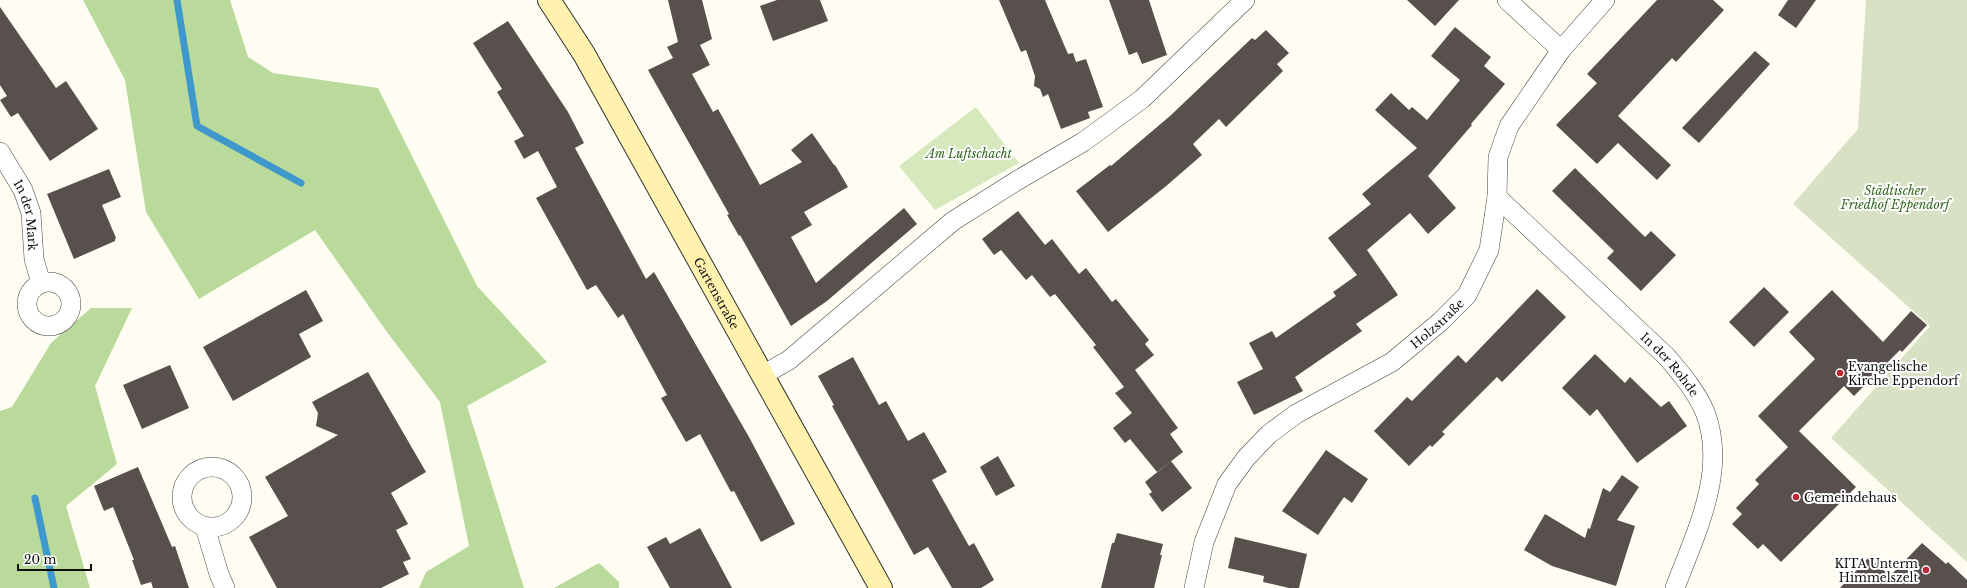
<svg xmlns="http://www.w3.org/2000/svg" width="1967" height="588" font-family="'Libre Baskerville',serif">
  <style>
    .green { fill: #d5e9bc }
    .forest { fill: #b9da9b }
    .cemetery { fill: #d8e1c3 }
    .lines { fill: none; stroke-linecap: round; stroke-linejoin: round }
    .stream { stroke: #3f98cc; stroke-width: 7 }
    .building { fill: #58504c }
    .street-casing { stroke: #424242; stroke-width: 20 }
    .secondary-casing { stroke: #313131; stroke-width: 24 }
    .street { stroke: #fff; stroke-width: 19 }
    .secondary { stroke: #fef2ae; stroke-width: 22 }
    .poi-dot { fill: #bf2834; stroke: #fff; stroke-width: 1.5 }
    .labels { text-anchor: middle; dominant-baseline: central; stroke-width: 4; stroke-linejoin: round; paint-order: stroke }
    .park-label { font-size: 12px; font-style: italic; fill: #316720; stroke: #fff }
    .street-label { font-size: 12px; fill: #0f0f0f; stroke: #fff }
    .poi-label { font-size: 12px; fill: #0f0f0f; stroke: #fff; text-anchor: start }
  </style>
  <rect width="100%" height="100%" fill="#fffcf2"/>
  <polygon class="green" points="976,107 1019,163 935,210 899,166"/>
  <g class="forest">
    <polygon points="83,0 230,0 248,57 273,73 378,88 477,286 547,362 467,406 524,588 419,588 426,572 469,546 440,402 387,332 315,230 199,299 146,212 125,80"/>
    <polygon points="91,308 132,308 95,386 117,464 66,506 90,588 0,588 0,411 12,407 51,343"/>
    <polygon points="599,563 619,582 619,588 554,588"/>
  </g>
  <polygon class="cemetery" points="1866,0 1967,0 1967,562 1831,438 1930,326 1793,204 1858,129"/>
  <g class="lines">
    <g class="stream">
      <polyline points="177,0 197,126 301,183"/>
      <polyline points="35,498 54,588"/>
    </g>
  </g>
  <g class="building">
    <polygon points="668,0 702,0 712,39 700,45 710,65 692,74 713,112 718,109 760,185 802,162 791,150 812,133 834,165 835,165 848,187 804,212 812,225 791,237 816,283 904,208 917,224 827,301 791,326 740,235 739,236 727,215 729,214 648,70 673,58 667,47 678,42"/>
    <polygon points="777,0 820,0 828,21 773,41 760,6"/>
    <polygon points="999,0 1045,0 1068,54 1073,53 1076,62 1086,59 1103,107 1088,112 1090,118 1061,129 1048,94 1043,97 1040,89 1034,86 1035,76 1026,50 1021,52"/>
    <polygon points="1109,0 1149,0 1167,55 1142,64 1137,52 1129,55"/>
    <polygon points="1407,0 1459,0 1435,26"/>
    <polygon points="1657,0 1713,0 1724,10 1676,62 1672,58 1618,116 1671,165 1657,180 1618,143 1597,164 1556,125 1597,83 1587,74"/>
    <polygon points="1788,0 1816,0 1796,28 1778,15"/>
    <polygon points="0,7 56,88 66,81 98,129 50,161 18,113 11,117 0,100 7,96 0,85"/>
    <polygon points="508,21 568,112 584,143 575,148 646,279 654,272 749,437 795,524 761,542 734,491 731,492 700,434 686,442 661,398 667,395 623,314 618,318 596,285 587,290 536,198 557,187 538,151 524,159 514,141 524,136 497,92 502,89 473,43"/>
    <polygon points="1455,27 1491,57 1484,66 1505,84 1471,124 1472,125 1428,176 1456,208 1428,234 1410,213 1367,250 1398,295 1356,324 1362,331 1295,377 1303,391 1254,415 1237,382 1263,369 1249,343 1272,331 1276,338 1336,296 1333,292 1357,275 1328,238 1371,204 1362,194 1417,148 1375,110 1391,93 1409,110 1412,107 1427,120 1460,80 1431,56"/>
    <polygon points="1266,30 1289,53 1277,64 1283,71 1226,127 1219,119 1193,144 1202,155 1165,187 1108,232 1076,191 1110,165 1111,166 1170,116 1252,38 1255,40"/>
    <polygon points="1755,51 1770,64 1699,143 1682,128"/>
    <polygon points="1575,168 1645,237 1651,231 1676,255 1641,291 1607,258 1614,251 1552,191"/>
    <polygon points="109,169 121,197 102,205 116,238 115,239 115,241 74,259 47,194"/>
    <polygon points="1018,211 1045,245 1052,239 1079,274 1086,268 1112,302 1116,299 1149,340 1145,344 1154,355 1135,370 1178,428 1170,434 1183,452 1157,472 1130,439 1125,443 1113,428 1132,413 1115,393 1124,387 1093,347 1096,345 1055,294 1050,297 1032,275 1026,280 1001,250 994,255 982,239"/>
    <polygon points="1764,287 1789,312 1754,347 1729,322"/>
    <polygon points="1537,289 1566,317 1502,382 1497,377 1442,432 1445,434 1432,447 1430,445 1409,466 1374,431 1407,397 1412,401 1458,355 1466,363"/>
    <polygon points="306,290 323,321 299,334 311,357 233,401 203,347"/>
    <polygon points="1832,290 1883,342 1911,311 1927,325 1902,352 1900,350 1854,396 1844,386 1799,431 1856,487 1781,562 1763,544 1758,549 1732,524 1742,514 1736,508 1759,484 1755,480 1788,447 1758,416 1815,359 1789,332"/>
    <polygon points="1595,354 1625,383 1630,377 1661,407 1669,401 1687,426 1637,463 1597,409 1590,416 1562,388"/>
    <polygon points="853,357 879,405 886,401 908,441 924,432 947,472 932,480 969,546 974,543 994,580 981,588 952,588 928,547 914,555 832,406 834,405 818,376"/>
    <polygon points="170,365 189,408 142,429 123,385"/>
    <polygon points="368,372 426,472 391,493 408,524 396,530 411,559 403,562 409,574 381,588 277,588 249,537 288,516 265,477 338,435 316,426 318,413 312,402"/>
    <polygon points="1326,450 1368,479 1352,503 1344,497 1318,535 1282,511"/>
    <polygon points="998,456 1015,486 996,496 980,467"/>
    <polygon points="1171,461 1192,488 1162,512 1149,494 1152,492 1145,482"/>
    <polygon points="138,467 172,547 175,546 189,588 153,588 151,582 141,585 132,560 134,560 113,507 104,511 94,486"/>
    <polygon points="1622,475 1639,487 1617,520 1635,526 1616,586 1552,566 1524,550 1545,514 1585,538 1588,528 1590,529 1603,488 1610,492"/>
    <polygon points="700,528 732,588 670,588 647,547 666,537 670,544"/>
    <polygon points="1117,533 1163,544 1160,555 1162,555 1154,588 1101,588 1112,543 1114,543"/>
    <polygon points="1235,537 1307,554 1299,588 1289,588 1263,582 1264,576 1228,568"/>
    <polygon points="1922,543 1946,564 1948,562 1967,580 1967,588 1840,588 1869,557 1890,576"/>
  </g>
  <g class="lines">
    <g class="street-casing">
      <g id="street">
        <polyline points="1507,0 1561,50"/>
        <path id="s1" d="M0,152L23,190L31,213L34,259L41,283"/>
        <path id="s2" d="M1497,197L1667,357C1682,375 1696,391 1705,412C1728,471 1695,534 1675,588"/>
        <circle cx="49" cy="304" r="22"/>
        <polyline points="763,375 789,360 953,221 1018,180 1083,142 1142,99 1245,0"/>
        <circle cx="212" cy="497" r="30"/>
        <polyline points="205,527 219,574 225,588"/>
        <path id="s3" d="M1194,588L1204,542L1227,484L1246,458L1269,434L1296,414L1392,362L1440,322L1467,295L1489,250L1497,197L1498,157L1509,126L1561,50L1605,0"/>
      </g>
    </g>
    <g class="secondary-casing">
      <g id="secondary">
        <path id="s4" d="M549,0L584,54L881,588"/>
      </g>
    </g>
    <use href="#street" class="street"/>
    <use href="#secondary" class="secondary"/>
  </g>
  <g class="poi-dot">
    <circle cx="1840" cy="373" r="4"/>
    <circle cx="1796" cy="497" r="4"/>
    <circle cx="1926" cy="570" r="4"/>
  </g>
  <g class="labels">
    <g class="park-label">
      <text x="969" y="153">Am Luftschacht</text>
      <text x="1895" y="190">Städtischer<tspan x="1895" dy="14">Friedhof Eppendorf</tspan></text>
    </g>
    <g class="street-label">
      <text stroke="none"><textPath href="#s1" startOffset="70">In der Mark</textPath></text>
      <text stroke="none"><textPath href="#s4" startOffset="338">Gartenstraße</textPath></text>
      <text stroke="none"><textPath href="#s3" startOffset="377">Holzstraße</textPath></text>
      <text stroke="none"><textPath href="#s2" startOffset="241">In der Rohde</textPath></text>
    </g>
    <g class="poi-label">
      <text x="1848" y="366">Evangelische<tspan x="1848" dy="14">Kirche Eppendorf</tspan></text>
      <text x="1804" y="497">Gemeindehaus</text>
      <text x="1918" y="563" text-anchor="end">KITA Unterm<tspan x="1918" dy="14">Himmelszelt</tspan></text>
    </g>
  </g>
  <path d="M18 564v6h73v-6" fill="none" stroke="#0f0f0f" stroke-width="2"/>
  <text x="24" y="564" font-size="12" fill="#0f0f0f" stroke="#ffffff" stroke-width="3" paint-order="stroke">20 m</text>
</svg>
